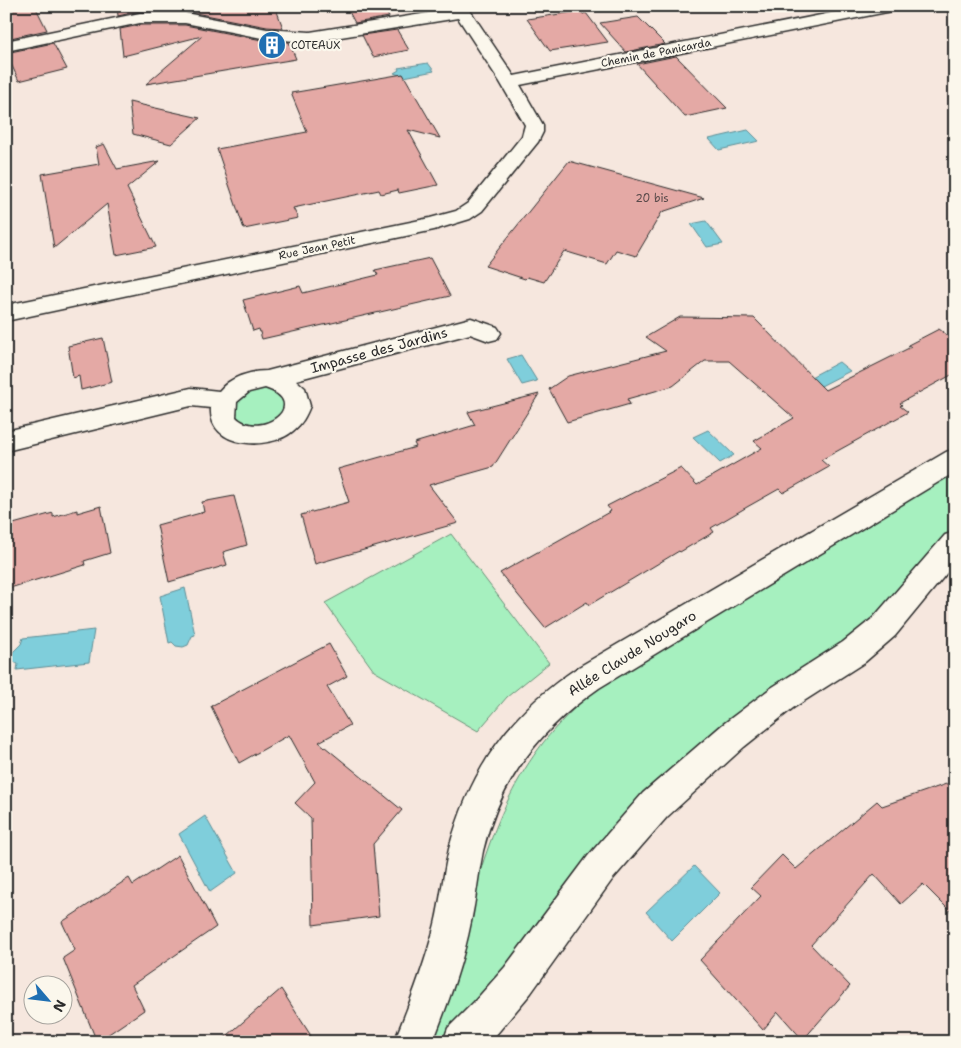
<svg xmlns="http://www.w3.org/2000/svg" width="961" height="1048" font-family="'Shantell Sans',sans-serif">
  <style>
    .green { fill: #a6f0bf; stroke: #688e75 }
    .water { fill: #7fcedb; stroke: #5d8d95 }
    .building { fill: #e4a9a5; stroke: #2b2b2b }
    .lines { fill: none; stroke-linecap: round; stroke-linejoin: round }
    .street-casing { stroke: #2b2b2b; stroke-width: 3 }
    .street { fill: #fbf7ec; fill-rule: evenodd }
    .labels { text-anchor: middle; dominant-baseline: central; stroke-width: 4.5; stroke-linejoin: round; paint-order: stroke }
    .far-poi-label { font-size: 11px; fill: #2b2b2b; stroke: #fbf7ec; text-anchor: start }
    .far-street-label { font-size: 11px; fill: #2b2b2b; stroke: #fbf7ec }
    .number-label { font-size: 11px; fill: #594a4a }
    .street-label { font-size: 14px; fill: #2b2b2b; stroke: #fbf7ec }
  </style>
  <rect width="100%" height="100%" fill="#f6e7de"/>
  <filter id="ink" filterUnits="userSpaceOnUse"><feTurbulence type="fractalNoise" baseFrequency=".02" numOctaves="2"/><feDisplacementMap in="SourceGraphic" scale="10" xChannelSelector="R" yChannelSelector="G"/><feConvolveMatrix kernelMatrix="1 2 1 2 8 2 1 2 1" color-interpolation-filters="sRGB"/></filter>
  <g filter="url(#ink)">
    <g class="green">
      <path d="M259,388H270L285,399C286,408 284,414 276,419C247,442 209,403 259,388Z"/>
      <path d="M955,471V525L883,609L520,952L447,1034L440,1037L433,1032C444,994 455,956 466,919C492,826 520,747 600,687Z"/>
      <polygon points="451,534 549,663 507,697 478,731 374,671 325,603"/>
    </g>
    <g class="water">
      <polygon points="428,63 434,71 404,77 394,73 399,70 398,68"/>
      <polygon points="748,130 759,141 719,150 709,139"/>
      <polygon points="706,221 723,244 707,247 691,224"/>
      <polygon points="521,355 537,381 522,385 507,359"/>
      <polygon points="839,362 850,371 819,387 809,378"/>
      <polygon points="708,430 734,455 720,463 693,437"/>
      <polygon points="185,588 195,635 192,636 188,645 183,647 176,646 172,642 169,643 160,596"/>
      <polygon points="94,630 89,662 17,670 18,664 12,661 10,655 21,644 23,638"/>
      <polygon points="205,816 237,873 210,892 179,834"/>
      <polygon points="694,866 720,893 672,941 646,912"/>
    </g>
    <g class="building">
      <polygon points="6,6 35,6 47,30 6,39"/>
      <polygon points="117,6 275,6 283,28 267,27 185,11 140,11 118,16"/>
      <polygon points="346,6 382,6 389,17 355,23"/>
      <polygon points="580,11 583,14 586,13 608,42 550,51 527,19"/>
      <polygon points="638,17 665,44 626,52 600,23"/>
      <polygon points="140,25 185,25 267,41 289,42 296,59 146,84 202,36 123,56 120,29"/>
      <polygon points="397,30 409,50 373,57 362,35"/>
      <polygon points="53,43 67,69 19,81 6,53"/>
      <polygon points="676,56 727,108 685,117 637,64"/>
      <polygon points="403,74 440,138 408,130 438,185 399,193 398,190 381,194 379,190 293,208 298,218 244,229 217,149 307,132 291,93"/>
      <polygon points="129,102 200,118 171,144 133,134"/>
      <polygon points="104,144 117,169 160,161 127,188 156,247 116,255 107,204 54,248 42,174 99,164 96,147"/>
      <polygon points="569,161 704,198 662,212 636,256 616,250 607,264 564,251 544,282 527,277 525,279 485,266"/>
      <polygon points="430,258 450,296 262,339 259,329 253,331 243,300 300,286 303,293 378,275 375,270"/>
      <polygon points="680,317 754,318 825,390 911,347 908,345 939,329 955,341 955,373 900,403 902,405 900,406 908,412 821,460 829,467 783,493 779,489 747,507 711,528 714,532 680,552 679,551 589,605 587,602 545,628 500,573 611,511 607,506 681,468 697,485 762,448 754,441 794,418 729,361 705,361 673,386 627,399 630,404 567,422 549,389 568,376 666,351 646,337"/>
      <polygon points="103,338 112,382 81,390 79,376 73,378 68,346"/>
      <polygon points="539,394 493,467 429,485 458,523 315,564 301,515 349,502 338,469 416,447 414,443 475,425 468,412"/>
      <polygon points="234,496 247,545 223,552 227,565 169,582 157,525 204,512 202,502"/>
      <polygon points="101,506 110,553 84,561 85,565 10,588 6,556 6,526 53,513 53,517 77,510 77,513"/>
      <polygon points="329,644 347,676 327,687 350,725 319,742 402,810 373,844 379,916 313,925 311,818 295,803 315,782 289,735 239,763 211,706"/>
      <polygon points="955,781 955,916 923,884 901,904 874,874 811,945 850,986 803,1040 778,1012 763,1030 700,960 761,896 751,887 782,855 796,869 877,801 882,806"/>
      <polygon points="178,855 216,927 132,985 144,1010 97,1042 63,958 75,950 62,922 129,878 133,885"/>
      <polygon points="281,989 315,1042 220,1042"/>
    </g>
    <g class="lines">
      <g class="street-casing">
        <g id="street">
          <polygon points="451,6 467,6 514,76 866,6 900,6 898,9 892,11 520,85 543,125 543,132 538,142 482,211 470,219 434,230 6,321 6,305 430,218 456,211 468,203 522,136 525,125 500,82 458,18 310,42 267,39 185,23 140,23 6,51 6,41 140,13 185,13 267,29 310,32 453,9"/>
          <path d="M471,318L497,327L501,333L497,339L489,341L470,334L296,380L305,388L310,406C306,416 302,424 293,431C270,451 208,449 211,408L191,406L6,451V431L191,388L219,391C230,377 250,371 267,371ZM265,388C312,403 260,441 236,417L237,402L249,392Z"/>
          <path d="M955,449V472L599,688C540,729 500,780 483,851C478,875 476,899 471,922C463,963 448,1003 433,1042H394C410,1003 425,964 435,924C441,899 443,874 449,849C470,770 509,714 577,668L946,452Z"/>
          <polygon points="955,532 955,563 895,636 865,662 793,708 744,747 667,817 612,880 531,993 490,1042 443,1042 448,1028 474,1002 505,967 588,856 643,793 722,725 771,688 843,642 873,618 945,535"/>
        </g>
      </g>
      <use href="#street" class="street"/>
    </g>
  </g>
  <defs>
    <g id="building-disc" transform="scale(1.4375)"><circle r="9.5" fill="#1f6fb2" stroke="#fbf7ec"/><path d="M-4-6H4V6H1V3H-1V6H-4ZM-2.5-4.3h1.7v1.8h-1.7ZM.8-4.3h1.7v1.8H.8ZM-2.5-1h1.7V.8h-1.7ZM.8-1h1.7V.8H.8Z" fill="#fff"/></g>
  </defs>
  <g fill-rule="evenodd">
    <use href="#building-disc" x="272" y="45"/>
  </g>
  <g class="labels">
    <g class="far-poi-label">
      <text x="291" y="45">COTEAUX</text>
    </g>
    <g class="far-street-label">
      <text transform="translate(656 53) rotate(-11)">Chemin de Panicarda</text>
      <text transform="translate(317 248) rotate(-12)">Rue Jean Petit</text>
    </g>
    <g class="number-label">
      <text x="652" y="198">20 bis</text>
    </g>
    <g class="street-label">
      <text transform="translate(379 350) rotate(-15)">Impasse des Jardins</text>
      <text transform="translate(632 653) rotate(-32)">Allée Claude Nougaro</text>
    </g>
  </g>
  <rect width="961" height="1048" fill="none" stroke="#fbf7ec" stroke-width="25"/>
  <rect x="12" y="12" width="936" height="1023" fill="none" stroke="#2b2b2b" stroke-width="2" filter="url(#ink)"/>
  <g transform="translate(48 1000) rotate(118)"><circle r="24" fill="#fbf7ec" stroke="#a8a59f"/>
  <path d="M0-4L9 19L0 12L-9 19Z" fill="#1f6fb2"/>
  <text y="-8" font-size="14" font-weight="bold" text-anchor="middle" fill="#2b2b2b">N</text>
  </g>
</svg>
